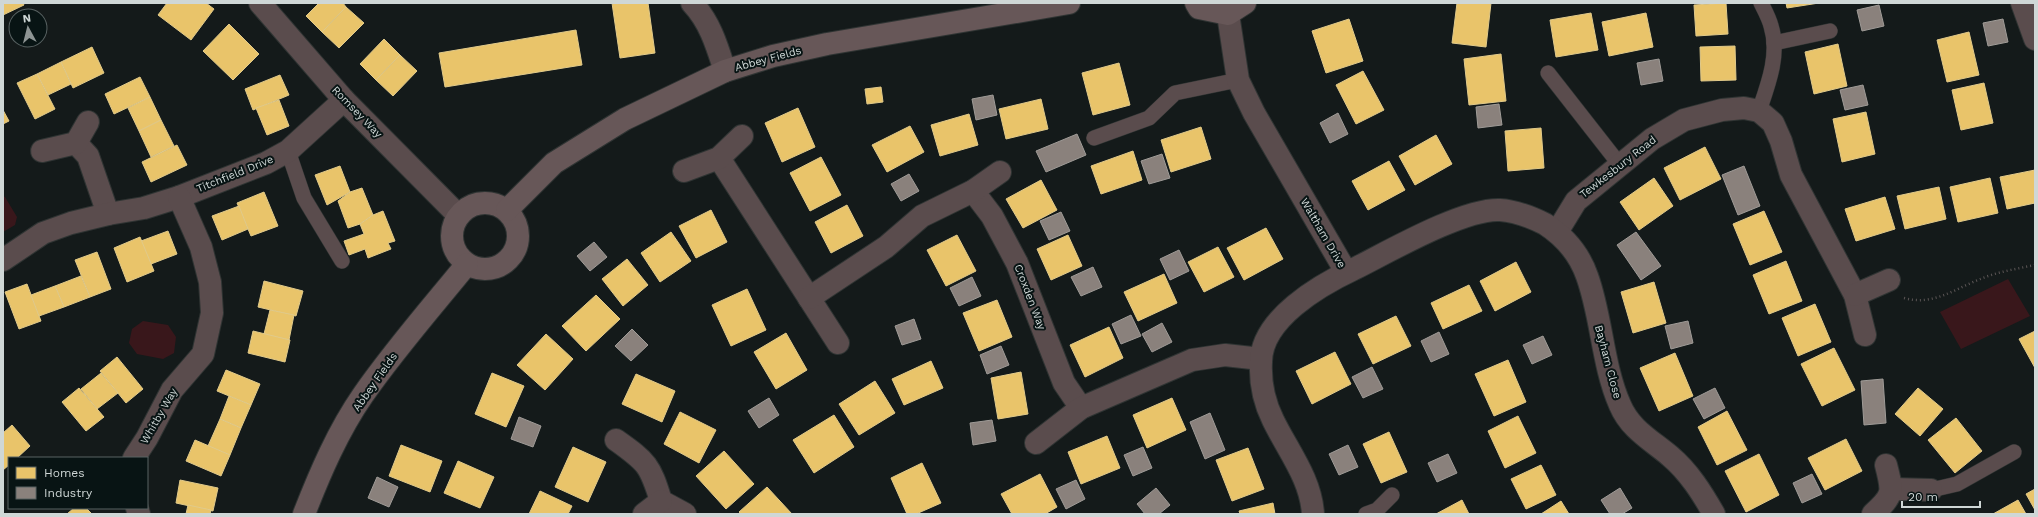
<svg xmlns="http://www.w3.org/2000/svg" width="2038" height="517" font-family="'Work Sans',sans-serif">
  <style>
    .green { fill: #39171b }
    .homes { fill: #e9c46a; stroke: #e1ca8a }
    .industry { fill: #8a817c; stroke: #9f9b97 }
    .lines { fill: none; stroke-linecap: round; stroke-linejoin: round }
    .lane-casing { stroke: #2f3433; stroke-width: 16 }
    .street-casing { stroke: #2f3433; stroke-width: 24 }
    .secondary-casing { stroke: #2f3433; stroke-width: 24 }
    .path { stroke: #5b5555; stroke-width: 2.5; stroke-dasharray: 1 3; stroke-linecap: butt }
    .lane { stroke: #5a4c4d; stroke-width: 15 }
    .street { stroke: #5a4c4d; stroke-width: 22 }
    .secondary { stroke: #675758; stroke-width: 22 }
    .labels { text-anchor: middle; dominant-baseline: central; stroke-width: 4; stroke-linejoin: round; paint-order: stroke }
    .street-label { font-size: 11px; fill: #cfd7d6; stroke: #081414 }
  </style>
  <rect width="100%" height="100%" fill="#141a1a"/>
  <g class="green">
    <polygon points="3,196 5,197 17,217 15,225 3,232"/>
    <polygon points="2008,279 2030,316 1961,349 1940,312"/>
    <polygon points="143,321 168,325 176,337 174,353 163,359 137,354 129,343 132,329"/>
  </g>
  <g class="homes">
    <polygon points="3,3 23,3 24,5 3,15"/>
    <polygon points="167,3 206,3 214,9 191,40 158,15"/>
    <polygon points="319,3 343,3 346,7 322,32 306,16"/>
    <polygon points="612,3 648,3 655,53 620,58"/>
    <polygon points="1457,3 1491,3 1486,47 1452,43"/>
    <polygon points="1726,3 1728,34 1696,36 1694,5"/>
    <polygon points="1786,3 1819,3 1787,8"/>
    <polygon points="346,7 364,23 339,48 322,32"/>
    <polygon points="1591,13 1598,50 1556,57 1550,20"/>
    <polygon points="1646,13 1653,47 1609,56 1602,22"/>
    <polygon points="1349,19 1363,61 1326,73 1312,31"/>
    <polygon points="229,24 259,54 233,80 203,51"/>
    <polygon points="576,30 582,65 445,87 439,53"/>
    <polygon points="1969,32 1979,75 1947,82 1937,40"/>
    <polygon points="384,39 400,55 376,80 360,64"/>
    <polygon points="1838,44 1847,86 1814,94 1805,52"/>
    <polygon points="1735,46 1736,80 1701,81 1700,47"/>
    <polygon points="92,47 104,73 73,88 61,62"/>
    <polygon points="1501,54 1506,101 1469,105 1464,59"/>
    <polygon points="400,55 417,71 393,96 376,80"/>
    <polygon points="61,62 71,84 48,95 37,74"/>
    <polygon points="1119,63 1130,105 1093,115 1082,73"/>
    <polygon points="1363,71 1384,110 1356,124 1336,85"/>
    <polygon points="37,74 55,109 35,119 17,83"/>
    <polygon points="280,75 289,95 253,110 245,89"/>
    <polygon points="140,77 150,97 114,114 105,94"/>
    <polygon points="1984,83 1993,123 1961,130 1952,90"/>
    <polygon points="881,87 883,102 867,104 865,89"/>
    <polygon points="150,97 161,120 139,131 128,108"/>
    <polygon points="1041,99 1048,129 1006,139 999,109"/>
    <polygon points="279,100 289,126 267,135 256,108"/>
    <polygon points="798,108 815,147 782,162 765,123"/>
    <polygon points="3,110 9,121 3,124"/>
    <polygon points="1866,112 1875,154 1842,162 1833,119"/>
    <polygon points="969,114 978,145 940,156 931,125"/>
    <polygon points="161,120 174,146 151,157 139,131"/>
    <polygon points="910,126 924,152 887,172 872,145"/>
    <polygon points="1201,127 1211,159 1171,172 1161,140"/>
    <polygon points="1541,128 1544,168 1508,171 1505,131"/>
    <polygon points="1436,135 1452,164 1415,185 1399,156"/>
    <polygon points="177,145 187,165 151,182 142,162"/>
    <polygon points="1705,147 1721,179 1680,200 1664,168"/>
    <polygon points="1133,151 1142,180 1101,194 1091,166"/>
    <polygon points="821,157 841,195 810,211 790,173"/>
    <polygon points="1389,161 1405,190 1368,210 1352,181"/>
    <polygon points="340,166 350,192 327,205 315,175"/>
    <polygon points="2035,170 2035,203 2007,209 2000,177"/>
    <polygon points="1654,178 1673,206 1639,230 1620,202"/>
    <polygon points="1990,178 1998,213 1958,222 1950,187"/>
    <polygon points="1041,180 1057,210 1023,228 1006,199"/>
    <polygon points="1939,187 1946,219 1905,229 1897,196"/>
    <polygon points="362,188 373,215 360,224 348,228 338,201 350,192"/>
    <polygon points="264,192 278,226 251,236 237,203"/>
    <polygon points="1885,197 1895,229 1856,241 1845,209"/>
    <polygon points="847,205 863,236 831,253 815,222"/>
    <polygon points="239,206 248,229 222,240 212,216"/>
    <polygon points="711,210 727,242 696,258 679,226"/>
    <polygon points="383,211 395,241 388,243 391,249 368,258 365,249 349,255 344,241 364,234 360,224 373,215"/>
    <polygon points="1764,211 1782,252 1750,265 1733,224"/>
    <polygon points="1266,228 1283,259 1244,280 1227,248"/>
    <polygon points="168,231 177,254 151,264 141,241"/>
    <polygon points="671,232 691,261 660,282 641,253"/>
    <polygon points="957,235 976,271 946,286 927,250"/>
    <polygon points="1068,235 1082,266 1051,280 1037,249"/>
    <polygon points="140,237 154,271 127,282 114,248"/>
    <polygon points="1218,247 1234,277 1204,292 1188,262"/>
    <polygon points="97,252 111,289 90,297 75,260"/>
    <polygon points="627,259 648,285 623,306 602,279"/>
    <polygon points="1786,261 1802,301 1769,314 1753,275"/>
    <polygon points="1516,262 1531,292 1495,311 1480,281"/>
    <polygon points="1164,274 1177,303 1138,321 1124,292"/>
    <polygon points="81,276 90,297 64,307 55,286"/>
    <polygon points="264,281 303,291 296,316 258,307"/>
    <polygon points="1654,282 1666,323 1633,333 1621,292"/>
    <polygon points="27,284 41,321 19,329 5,292"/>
    <polygon points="1469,285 1482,311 1443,329 1431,303"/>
    <polygon points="55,286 64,307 39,316 31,295"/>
    <polygon points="747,289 766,330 731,346 712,305"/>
    <polygon points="596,295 620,319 586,351 562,326"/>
    <polygon points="997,300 1012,337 979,351 963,313"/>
    <polygon points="1815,304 1831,342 1798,356 1782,318"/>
    <polygon points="270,310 294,315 289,340 264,334"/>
    <polygon points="1396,316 1411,346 1373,364 1358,334"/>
    <polygon points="1109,327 1123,358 1085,377 1070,345"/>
    <polygon points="253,331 290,340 285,362 248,353"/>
    <polygon points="2035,331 2035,368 2019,339"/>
    <polygon points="786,333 807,370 776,389 754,352"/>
    <polygon points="546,334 573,359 545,390 517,365"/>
    <polygon points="1834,348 1855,390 1822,406 1801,364"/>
    <polygon points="1335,352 1351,384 1312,404 1296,371"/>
    <polygon points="1675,353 1693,396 1659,411 1640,368"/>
    <polygon points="117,357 143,389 126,403 100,371"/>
    <polygon points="1508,360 1526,402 1494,416 1475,374"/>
    <polygon points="931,361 943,388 904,405 892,379"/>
    <polygon points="226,370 260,384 251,405 217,391"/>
    <polygon points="1021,372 1028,414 998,419 991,378"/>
    <polygon points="101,373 118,393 97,409 81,389"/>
    <polygon points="492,373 524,386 506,427 475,414"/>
    <polygon points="636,374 675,391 662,422 622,404"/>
    <polygon points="875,381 895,413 859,435 839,404"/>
    <polygon points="79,388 104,417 86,431 62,402"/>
    <polygon points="1918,388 1943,409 1920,436 1895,414"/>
    <polygon points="229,396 251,405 241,428 220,419"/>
    <polygon points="1172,398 1186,430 1147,448 1133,415"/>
    <polygon points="1727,411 1747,450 1717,465 1698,427"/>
    <polygon points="680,412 716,430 699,463 664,444"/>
    <polygon points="834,415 854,447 814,473 793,440"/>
    <polygon points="1518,416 1536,453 1505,468 1488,431"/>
    <polygon points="1956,418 1982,451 1955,473 1928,440"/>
    <polygon points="220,419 241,428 230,455 208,446"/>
    <polygon points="12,425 30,446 17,458 9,458 9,465 3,470 3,433"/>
    <polygon points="1389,432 1407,472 1381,483 1363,444"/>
    <polygon points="1107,436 1120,468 1081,484 1068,452"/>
    <polygon points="1846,439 1862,471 1825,490 1808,458"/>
    <polygon points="195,440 230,455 221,476 186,461"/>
    <polygon points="401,445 442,461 430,492 389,476"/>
    <polygon points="573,447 606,462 588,502 555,487"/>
    <polygon points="1248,448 1264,489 1232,501 1216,460"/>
    <polygon points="724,451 754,484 726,509 696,476"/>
    <polygon points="1759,454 1779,495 1746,512 1725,471"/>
    <polygon points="458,461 494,477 480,508 444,493"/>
    <polygon points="922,463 941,503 916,514 907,514 891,478"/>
    <polygon points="1541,465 1556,495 1526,509 1511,479"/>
    <polygon points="1040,474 1057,507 1045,514 1012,514 1001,494"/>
    <polygon points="180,480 218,488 213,511 176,503"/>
    <polygon points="767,487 792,514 741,514 739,512"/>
    <polygon points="2035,489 2035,510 2026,494"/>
    <polygon points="540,491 572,506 568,514 529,514"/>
    <polygon points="1462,500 1469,514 1436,514"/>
    <polygon points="2018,500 2026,514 1993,514"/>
    <polygon points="1561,501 1569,514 1541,514"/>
    <polygon points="1273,503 1275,514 1240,514 1239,511"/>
    <polygon points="188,505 211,510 210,514 186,514"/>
    <polygon points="74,508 86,508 92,514 67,514"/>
  </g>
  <g class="industry">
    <polygon points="1879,5 1884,26 1862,31 1857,10"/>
    <polygon points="2003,19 2008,42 1988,46 1983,23"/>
    <polygon points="1659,59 1663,81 1641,85 1637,63"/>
    <polygon points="1863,85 1868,105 1845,110 1840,90"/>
    <polygon points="993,95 997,115 976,120 972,99"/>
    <polygon points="1499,104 1502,125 1478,128 1476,107"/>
    <polygon points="1338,113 1348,134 1330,143 1320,123"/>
    <polygon points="1077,134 1086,155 1046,172 1036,151"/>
    <polygon points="1162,154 1170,178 1149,184 1141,161"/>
    <polygon points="1744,166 1760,206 1738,215 1722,175"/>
    <polygon points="909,174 919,191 901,201 891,184"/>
    <polygon points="1061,212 1070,231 1049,240 1040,221"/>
    <polygon points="1636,232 1661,266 1641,280 1617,245"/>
    <polygon points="594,242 607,257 590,271 577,256"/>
    <polygon points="1179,250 1189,271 1170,280 1160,259"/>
    <polygon points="1093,267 1102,287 1081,296 1071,277"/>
    <polygon points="972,277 981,296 959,306 950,288"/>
    <polygon points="1131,315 1141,336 1121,344 1112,324"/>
    <polygon points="914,319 921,339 902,345 895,326"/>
    <polygon points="1688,321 1693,343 1671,349 1665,326"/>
    <polygon points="1162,323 1172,342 1152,352 1142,334"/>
    <polygon points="632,329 648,345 631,361 615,346"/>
    <polygon points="1439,332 1449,354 1431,362 1421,341"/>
    <polygon points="1543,336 1552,355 1532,364 1523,345"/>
    <polygon points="1001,346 1009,365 987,374 980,355"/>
    <polygon points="1372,367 1383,389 1363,398 1352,377"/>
    <polygon points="1883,379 1886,423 1864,425 1861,381"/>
    <polygon points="1715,388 1725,408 1704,419 1693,399"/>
    <polygon points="769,398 779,415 759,428 748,411"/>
    <polygon points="1210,413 1225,450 1205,459 1190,422"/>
    <polygon points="519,417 541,426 533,447 511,439"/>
    <polygon points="992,420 996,441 973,445 970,423"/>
    <polygon points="1348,445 1358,467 1339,475 1329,454"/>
    <polygon points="1143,447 1152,468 1133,476 1124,455"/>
    <polygon points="1448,454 1457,473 1437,482 1428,463"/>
    <polygon points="1812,474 1822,494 1802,503 1793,483"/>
    <polygon points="377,477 398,487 389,507 368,498"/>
    <polygon points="1076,480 1085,499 1066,509 1056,489"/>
    <polygon points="1156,488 1170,505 1159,514 1145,514 1137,504"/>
    <polygon points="1620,488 1632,508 1622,514 1610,514 1601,500"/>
  </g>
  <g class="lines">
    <g class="lane-casing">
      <g id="lane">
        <polyline points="1774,43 1830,31"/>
        <polyline points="1548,73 1620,165"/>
        <path d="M1759,111C1768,85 1780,54 1771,26C1769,18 1765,11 1761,3"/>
        <polyline points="1094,138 1149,118 1175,93 1238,80"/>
        <polyline points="288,151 304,198 342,261"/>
        <polyline points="1931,490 1957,484 2014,452"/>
        <polyline points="1366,514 1377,510 1392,495"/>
      </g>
    </g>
    <g class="street-casing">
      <g id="street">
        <polyline points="260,3 344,100 458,215"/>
        <path d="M692,3C710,22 717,46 725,71"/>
        <polyline points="2022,3 2035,39"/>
        <polyline points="1228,14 1238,80 1254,113 1346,272"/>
        <polyline points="76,143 88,156 108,214"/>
        <polyline points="42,151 76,143 88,122"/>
        <polyline points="719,158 838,343"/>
        <polyline points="684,171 719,158 742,136"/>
        <polyline points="973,191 992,216 1017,263 1064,383 1081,408"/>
        <polyline points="1557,232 1576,201 1652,139 1684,120 1722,110 1744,108 1759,111 1773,123 1781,141 1791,175 1855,295 1865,335"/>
        <polyline points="3,260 43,233 71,223 108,214 144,208 179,197 266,163 288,151 344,100"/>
        <polyline points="1855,295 1889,280"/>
        <polyline points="809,298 886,247 922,216 973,191 1000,172"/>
        <path d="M616,440C647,462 650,465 661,501L685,514"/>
        <polyline points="1036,443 1081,408 1192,360 1225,355 1261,359"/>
        <polyline points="134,458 147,438 172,390 203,354 212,313 210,282 201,247 179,197"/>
        <polyline points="1892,489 1931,490"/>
        <polyline points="137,508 139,514"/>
        <polyline points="644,514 661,501"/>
        <path d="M1313,514C1311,479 1288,451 1273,420C1264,402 1260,382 1261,362C1261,319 1320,285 1354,269C1388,252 1464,208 1500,210C1516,211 1531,217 1545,224C1565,237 1579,253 1587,276C1602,317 1602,364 1620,405C1630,429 1651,440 1670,456C1689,472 1702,493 1714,514"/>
        <path d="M1873,514C1894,495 1893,492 1886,465"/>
      </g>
    </g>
    <g class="secondary-casing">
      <g id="secondary">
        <polyline points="1196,3 1199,8 1228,14 1245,3"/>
        <circle cx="485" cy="236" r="33"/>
        <polyline points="507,210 554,163 625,119 725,71 773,56 827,44 1069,3"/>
        <path d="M304,514C320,473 338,431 363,395C395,349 432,307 467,264"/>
      </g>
    </g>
    <path class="path" d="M1904,298C1932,306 1953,290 1978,280C1996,272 2016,269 2035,265"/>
    <use href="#lane" class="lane"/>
    <use href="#street" class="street"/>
    <use href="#secondary" class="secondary"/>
  </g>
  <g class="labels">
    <g class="street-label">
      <text transform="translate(768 59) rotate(-15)">Abbey Fields</text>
      <text transform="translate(357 112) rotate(46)">Romsey Way</text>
      <text transform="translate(1618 167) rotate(-38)">Tewkesbury Road</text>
      <text transform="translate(235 174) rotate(-22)">Titchfield Drive</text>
      <text transform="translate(1323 233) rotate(60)">Waltham Drive</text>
      <text transform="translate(1030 297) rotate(69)">Croxden Way</text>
      <text transform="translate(1608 362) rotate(75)">Bayham Close</text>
      <text transform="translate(375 382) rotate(-55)">Abbey Fields</text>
      <text transform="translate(159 416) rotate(-60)">Whitby Way</text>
    </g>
  </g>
  <rect width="2038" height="517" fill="none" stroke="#cfd7d6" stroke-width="8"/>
  <rect x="8" y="457" width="140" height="52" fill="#081414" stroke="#586262"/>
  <rect x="16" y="467" width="20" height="12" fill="#e9c46a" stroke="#586262"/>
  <text x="44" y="477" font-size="12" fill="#cfd7d6">Homes</text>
  <rect x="16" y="487" width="20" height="12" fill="#8a817c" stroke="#586262"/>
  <text x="44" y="497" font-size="12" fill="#cfd7d6">Industry</text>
  <g transform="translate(28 28) rotate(353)"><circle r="19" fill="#081414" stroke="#586262"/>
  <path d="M0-3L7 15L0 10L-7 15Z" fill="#8e9594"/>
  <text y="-6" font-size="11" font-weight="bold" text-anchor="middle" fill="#cfd7d6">N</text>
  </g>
  <path d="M1902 501v6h78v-6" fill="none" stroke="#cfd7d6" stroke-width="2"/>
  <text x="1908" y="501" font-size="12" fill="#cfd7d6" stroke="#081414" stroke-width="3" paint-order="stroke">20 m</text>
</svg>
